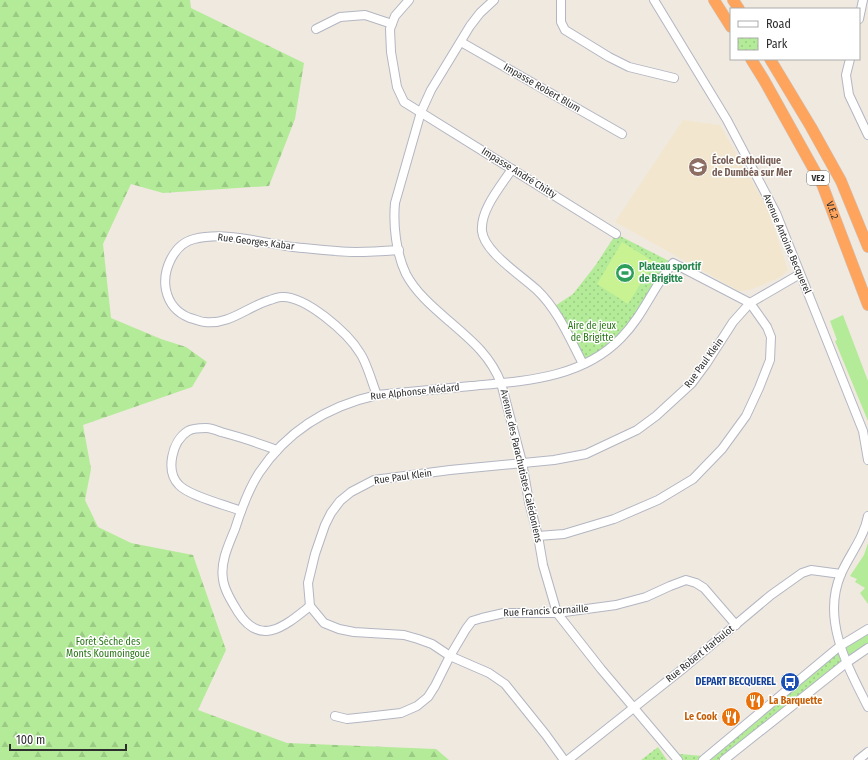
<svg xmlns="http://www.w3.org/2000/svg" width="868" height="760" font-family="'Fira Sans Condensed',sans-serif">
  <style>
    .education { fill: #f2e7ce }
    .grass { fill: #b3eb98 }
    .forest { fill: url(#forest-firs) }
    .park { fill: url(#park-dots) }
    .pitch { fill: #c9f393 }
    .lines { fill: none; stroke-linecap: round; stroke-linejoin: round }
    .minor-casing { stroke: #b3b6c2; stroke-width: 10 }
    .highway-casing { stroke: #c9c9c9; stroke-width: 12 }
    .minor { stroke: #fff; stroke-width: 8 }
    .highway { stroke: #ffa45c; stroke-width: 11 }
    .labels { text-anchor: middle; dominant-baseline: central; stroke-width: 3; stroke-linejoin: round; paint-order: stroke }
    .shield { fill: #fff; stroke: #6d6d6d; stroke-width: 1 }
    .shield-label { font-size: 9px; font-weight: bold; fill: #2e2e2e }
    .street-label { font-size: 10px; fill: #2e2e2e; stroke: #fff }
    .education-label { font-size: 10px; font-weight: bold; fill: #785e54; stroke: #fff; text-anchor: start }
    .leisure-label { font-size: 10px; font-weight: bold; fill: #27864d; stroke: #fff; text-anchor: start }
    .park-label { font-size: 10px; fill: #277414; stroke: #fff }
    .transit-label { font-size: 10px; font-weight: bold; fill: #164399; stroke: #fff; text-anchor: end }
    .food-label { font-size: 10px; font-weight: bold; fill: #c56008; stroke: #fff; text-anchor: start }
  </style>
  <defs>
    <pattern id="forest-firs" width="22" height="20" patternUnits="userSpaceOnUse"><rect width="22" height="20" fill="#b3eb98"/><path d="M5 1l3.5 6h-7zM16 11l3.5 6h-7z" fill="#9aca83"/></pattern>
    <pattern id="park-dots" width="8" height="8" patternUnits="userSpaceOnUse"><rect width="8" height="8" fill="#b3eb98"/><path d="M2 2h.1M6 6h.1" fill="none" stroke="#9aca83" stroke-width="1.8" stroke-linecap="round"/></pattern>
  </defs>
  <rect width="100%" height="100%" fill="#f0e9e0"/>
  <polygon class="education" points="683,120 720,125 768,209 788,270 781,277 750,290 739,291 615,222"/>
  <g class="grass">
    <polygon points="843,315 868,381 868,421 835,341 837,340 830,321"/>
    <polygon points="868,543 868,604 860,593 865,588 855,582 857,579 850,576 864,555"/>
    <polygon points="868,629 868,648 846,663 840,646"/>
  </g>
  <polygon class="forest" points="0,0 190,0 191,8 304,63 295,119 269,186 163,193 131,184 103,244 111,318 161,339 186,347 207,362 192,387 83,425 91,469 85,500 98,527 131,543 193,555 226,650 198,710 287,743 436,749 449,760 0,760"/>
  <g class="park">
    <polygon points="616,234 673,263 631,328 583,364 552,308 573,294 595,266"/>
    <polygon points="840,646 846,663 724,760 673,760 680,754 703,756"/>
    <polygon points="658,747 667,760 641,760"/>
  </g>
  <polygon class="pitch" points="622,242 654,262 628,304 597,284"/>
  <g class="lines">
    <g class="minor-casing">
      <g id="minor">
        <polyline points="409,0 395,16 390,29 391,52 397,87 404,102 616,234"/>
        <path d="M494,0L480,13L470,26L431,90L421,112L395,203C393,225 396,253 406,274C416,293 434,308 449,321C471,340 490,355 501,383L522,462L529,502L538,536L543,565L557,613L601,669L678,760"/>
        <polyline points="561,0 561,22 565,30 609,57 629,67 674,78"/>
        <polyline points="654,0 727,120 776,213 863,431 868,460"/>
        <polyline points="859,19 863,0"/>
        <polyline points="316,29 340,17 365,15 392,24"/>
        <polyline points="461,42 622,134"/>
        <polyline points="850,59 846,75 849,95 868,135"/>
        <path d="M512,169C501,186 480,210 482,231C484,252 521,275 537,290C558,310 570,339 583,364"/>
        <path d="M377,395C372,383 367,363 360,353C348,333 305,295 281,297C278,297 273,299 270,300C247,307 229,325 205,322C200,322 195,319 190,318C177,313 169,304 166,290C162,270 174,244 194,239C226,231 262,243 293,247C314,249 336,252 356,252C371,252 385,251 399,250"/>
        <path d="M241,511C226,505 189,496 179,485C165,471 172,441 188,431C193,428 201,428 206,428C211,428 216,430 221,432C240,437 258,443 277,450"/>
        <path d="M868,516C864,538 849,555 841,574C821,620 848,667 868,707"/>
        <path d="M310,606C286,625 261,648 238,612C232,602 224,590 223,579C220,562 229,544 235,529C241,510 248,490 259,473C287,431 328,406 377,395C408,392 440,389 471,386C524,381 581,379 621,338C643,316 653,287 673,263L750,303L767,327L771,337L770,360L759,388L746,416L722,449L693,479L658,500L614,519L564,534L538,536"/>
        <polyline points="335,716 347,719 366,717 401,713 417,706 428,697 435,686 450,656 466,629 472,621 482,618 504,613 557,613 616,605 646,597 670,586 686,580 696,583 704,588 736,625"/>
        <polyline points="564,760 546,735 505,684 489,673 450,656 432,644 418,639 404,635 354,632 339,629 324,623 310,606 308,583 315,554 325,525 331,513 340,501 351,492 374,480 450,470 554,460 586,454 637,430 656,416 692,383 706,364 733,322 750,303 800,274"/>
        <polyline points="568,760 685,667 771,595 802,573 811,570 841,574"/>
        <polyline points="703,760 840,646 868,629"/>
        <polyline points="724,760 846,663 868,648"/>
        <polyline points="858,760 868,752"/>
      </g>
    </g>
    <g class="highway-casing">
      <g id="highway">
        <polyline points="714,0 731,27"/>
        <polyline points="733,0 739,9"/>
        <path id="s1" d="M751,59L764,80L822,184L868,305"/>
        <polyline points="770,59 811,127 841,181 868,247"/>
      </g>
    </g>
    <use href="#minor" class="minor"/>
    <use href="#highway" class="highway"/>
  </g>
  <defs>
    <g id="school-disc" transform="scale(1)"><circle r="9.5" fill="#8d6e63" stroke="#fff"/><path d="M0-5L7-2L0 1L-7-2ZM-4 1L0 2.5L4 1V4Q0 6-4 4Z" fill="#fff"/></g>
    <g id="stadium-disc" transform="scale(1)"><circle r="9.5" fill="#2e9e5b" stroke="#fff"/><path d="M0-5a6.5 5 0 1 0 0 10a6.5 5 0 1 0 0-10ZM-3.5-1.8h7v3.6h-7Z" fill="#fff"/></g>
    <g id="bus-disc" transform="scale(1)"><circle r="9.5" fill="#1a4fb4" stroke="#fff"/><path d="M-5-6H5V4H4V6H2V4H-2V6H-4V4H-5ZM-3.5-4V0h7V-4ZM-3.5 1.2v1.5H-2V1.2ZM2 1.2v1.5H3.5V1.2Z" fill="#fff"/></g>
    <g id="restaurant-disc" transform="scale(1)"><circle r="9.5" fill="#e8710a" stroke="#fff"/><path d="M-5-6h1v4h1v-4h1v4h1v-4h1v5L-1.5 .5V6h-2V.5L-5-1ZM5-6V6H3V1.5H1.5Q1.5-4 5-6Z" fill="#fff"/></g>
  </defs>
  <g fill-rule="evenodd">
    <use href="#school-disc" x="698" y="167"/>
    <use href="#stadium-disc" x="625" y="273"/>
    <use href="#bus-disc" x="790" y="682"/>
    <use href="#restaurant-disc" x="755" y="701"/>
    <use href="#restaurant-disc" x="731" y="717"/>
  </g>
  <g class="labels">
    <rect class="shield" x="807" y="171" width="22" height="14" rx="3"/>
    <g class="shield-label">
      <text x="818" y="178">VE2</text>
    </g>
    <g class="street-label">
      <text transform="translate(542 88) rotate(30)">Impasse Robert Blum</text>
      <text transform="translate(519 173) rotate(32)">Impasse André Chitty</text>
      <text stroke="none"><textPath href="#s1" startOffset="172">V.E.2</textPath></text>
      <text transform="translate(256 242) rotate(7)">Rue Georges Kabar</text>
      <text transform="translate(787 244) rotate(67)">Avenue Antoine Becquerel</text>
      <text transform="translate(704 363) rotate(-54)">Rue Paul Klein</text>
      <text transform="translate(415 392) rotate(-6)">Rue Alphonse Médard</text>
      <text transform="translate(521 466) rotate(77)">Avenue des Parachutistes Calédoniens</text>
      <text transform="translate(403 477) rotate(-8)">Rue Paul Klein</text>
      <text transform="translate(546 611) rotate(-3)">Rue Francis Cornaille</text>
      <text transform="translate(700 654) rotate(-39)">Rue Robert Harbulot</text>
    </g>
    <g class="education-label">
      <text x="712" y="161">École Catholique<tspan x="712" dy="12">de Dumbéa sur Mer</tspan></text>
    </g>
    <g class="leisure-label">
      <text x="639" y="267">Plateau sportif<tspan x="639" dy="12">de Brigitte</tspan></text>
    </g>
    <g class="park-label">
      <text x="592" y="326">Aire de jeux<tspan x="592" dy="12">de Brigitte</tspan></text>
      <text x="108" y="642">Forêt Sèche des<tspan x="108" dy="12">Monts Koumoingoué</tspan></text>
    </g>
    <g class="transit-label">
      <text x="776" y="682">DEPART BECQUEREL</text>
    </g>
    <g class="food-label">
      <text x="769" y="701">La Barquette</text>
      <text x="717" y="717" text-anchor="end">Le Cook</text>
    </g>
  </g>
  <rect x="730" y="8" width="130" height="52" fill="#ffffff" stroke="#ababab"/>
  <rect x="738" y="21" width="20" height="6" fill="#ffffff" stroke="#ababab"/>
  <text x="766" y="28" font-size="12" fill="#2e2e2e">Road</text>
  <rect x="738" y="38" width="20" height="12" fill="url(#park-dots)" stroke="#ababab"/>
  <text x="766" y="48" font-size="12" fill="#2e2e2e">Park</text>
  <path d="M10 744v6h116v-6" fill="none" stroke="#2e2e2e" stroke-width="2"/>
  <text x="16" y="744" font-size="12" fill="#2e2e2e" stroke="#ffffff" stroke-width="3" paint-order="stroke">100 m</text>
</svg>
